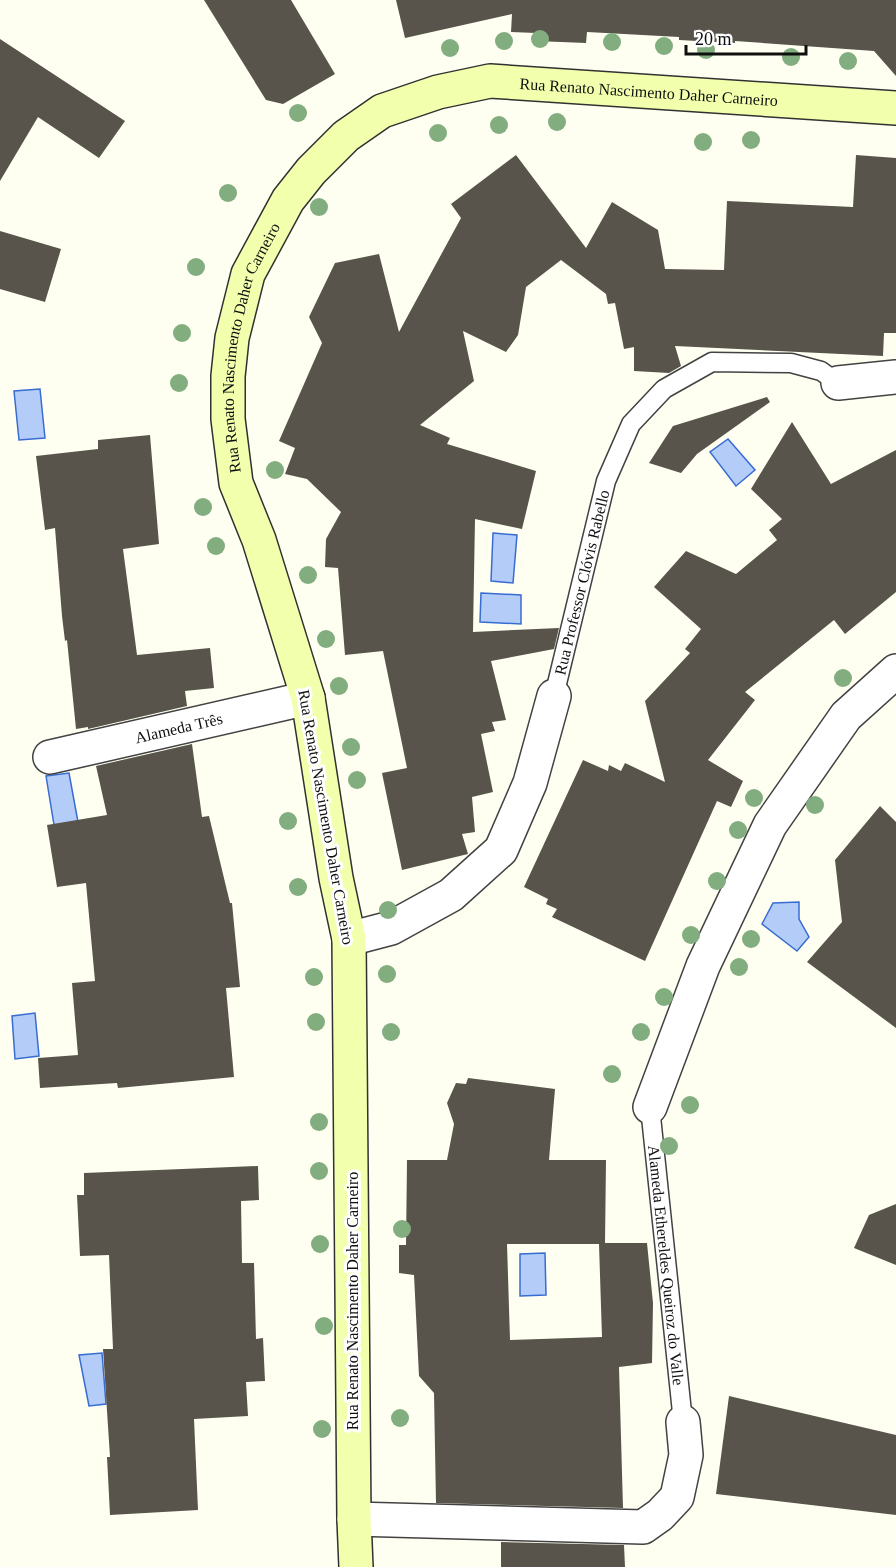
<svg xmlns="http://www.w3.org/2000/svg" width="896" height="1567" font-family="Georgia,serif">
  <style>
    .water { fill: #b4cdf8; stroke: #386cd2; stroke-width: 1.5 }
    .building { fill: #58544b; fill-rule: evenodd }
    .lines { fill: none; stroke-linecap: round; stroke-linejoin: round }
    .lane-casing { stroke: #424242; stroke-width: 21 }
    .street-casing { stroke: #424242; stroke-width: 36 }
    .secondary-casing { stroke: #313131; stroke-width: 36 }
    .lane { stroke: #fff; stroke-width: 18 }
    .street { stroke: #fff; stroke-width: 33 }
    .secondary { stroke: #f2ffac; stroke-width: 33 }
    .tree { fill: #82ad7f }
    .labels { text-anchor: middle; dominant-baseline: central; stroke-width: 6; stroke-linejoin: round; paint-order: stroke }
    .street-label { font-size: 16px; fill: #0f0f0f; stroke: #fff }
  </style>
  <rect width="100%" height="100%" fill="#fefff1"/>
  <g class="water">
    <polygon points="40,389 45,438 19,440 14,391"/>
    <polygon points="728,439 755,470 736,486 710,452"/>
    <polygon points="493,533 517,535 513,583 491,581"/>
    <polygon points="481,593 521,595 521,624 480,622"/>
    <polygon points="69,773 80,833 56,837 46,776"/>
    <polygon points="799,902 799,919 809,937 797,951 762,924 773,903"/>
    <polygon points="35,1013 39,1056 15,1059 12,1016"/>
    <polygon points="545,1253 546,1295 520,1296 520,1254"/>
    <polygon points="102,1353 106,1404 89,1406 79,1355"/>
  </g>
  <g class="building">
    <polygon points="204,0 291,0 335,74 283,104 266,100"/>
    <polygon points="396,0 896,0 896,76 874,51 735,41 735,43 679,40 679,37 587,32 586,43 536,41 536,33 511,32 512,14 405,38"/>
    <polygon points="0,39 125,121 99,158 38,117 0,181"/>
    <polygon points="516,155 586,248 612,202 658,230 665,269 724,270 727,201 853,207 856,155 896,158 896,333 884,333 883,356 675,346 681,366 669,373 634,371 634,347 624,349 615,303 608,304 606,294 561,260 526,287 518,335 506,352 463,331 474,381 420,425 450,438 447,444 536,471 522,529 475,519 473,632 559,628 554,649 491,661 506,720 492,722 495,731 481,734 493,792 472,797 475,832 462,834 468,854 402,870 382,773 407,768 383,651 345,655 338,568 325,567 326,539 341,512 307,479 285,474 295,448 279,441 322,343 309,317 335,263 379,254 399,332 461,218 451,204"/>
    <polygon points="0,231 61,249 45,302 0,289"/>
    <polygon points="767,397 770,402 697,454 681,473 649,463 673,426"/>
    <polygon points="792,422 831,484 896,450 896,592 845,634 834,620 745,692 755,700 708,760 743,781 731,807 717,801 645,961 552,917 557,909 546,904 548,899 524,887 583,760 608,771 609,765 621,771 625,763 665,782 645,701 690,653 685,649 701,629 654,587 686,551 736,574 777,540 769,530 782,519 751,489"/>
    <polygon points="150,435 159,544 123,549 137,655 210,648 214,688 185,691 187,706 88,729 88,727 76,729 67,640 65,641 62,616 55,528 45,530 36,456 98,449 98,440"/>
    <polygon points="192,744 202,817 209,816 230,903 232,903 240,987 226,988 234,1077 118,1088 117,1083 40,1088 38,1058 78,1055 72,983 95,981 86,883 57,887 47,825 107,815 96,766"/>
    <polygon points="880,806 896,822 896,1028 807,962 842,922 835,860"/>
    <path d="M468,1078L555,1089L549,1160H606L605,1243H647L653,1303L652,1363L619,1367L623,1508L436,1503L434,1393L419,1376L414,1275L399,1273V1245H406L407,1160H447L454,1124L447,1103L456,1083L466,1084ZM507,1244H599L602,1337L510,1340Z"/>
    <polygon points="258,1166 259,1200 241,1201 242,1263 254,1263 256,1339 263,1338 265,1381 246,1382 248,1416 194,1419 198,1510 110,1515 107,1457 110,1457 103,1349 113,1349 109,1255 80,1256 77,1195 84,1195 84,1173"/>
    <polygon points="896,1204 896,1265 854,1248 869,1215"/>
    <polygon points="729,1396 896,1435 896,1515 716,1494"/>
    <polygon points="501,1542 624,1545 625,1567 501,1567"/>
  </g>
  <g class="lines">
    <g class="lane-casing">
      <g id="lane">
        <path id="s1" d="M554,696L606,481L631,424L664,389L712,362L791,363L821,371L838,383"/>
        <path id="s2" d="M650,1107L683,1422"/>
      </g>
    </g>
    <g class="street-casing">
      <g id="street">
        <polyline points="838,383 896,377"/>
        <path id="s3" d="M50,757L308,698"/>
        <polyline points="349,939 391,928 451,895 501,850 530,783 554,696"/>
        <polyline points="650,1107 703,966 770,825 846,716 896,671"/>
        <polyline points="354,1519 643,1527 660,1515 677,1497 686,1455 683,1422"/>
      </g>
    </g>
    <g class="secondary-casing">
      <g id="secondary">
        <path id="s4" d="M356,1567L354,1519L349,939L336,878L308,698L259,540L236,483L228,419V376L232,338L248,274L288,200L311,171L346,136L382,111L438,92L490,81L896,108"/>
      </g>
    </g>
    <use href="#lane" class="lane"/>
    <use href="#street" class="street"/>
    <use href="#secondary" class="secondary"/>
  </g>
  <g class="tree">
    <circle cx="540" cy="39" r="9"/>
    <circle cx="504" cy="41" r="9"/>
    <circle cx="612" cy="42" r="9"/>
    <circle cx="664" cy="46" r="9"/>
    <circle cx="450" cy="48" r="9"/>
    <circle cx="706" cy="50" r="9"/>
    <circle cx="791" cy="57" r="9"/>
    <circle cx="848" cy="61" r="9"/>
    <circle cx="298" cy="113" r="9"/>
    <circle cx="557" cy="122" r="9"/>
    <circle cx="499" cy="125" r="9"/>
    <circle cx="438" cy="133" r="9"/>
    <circle cx="751" cy="140" r="9"/>
    <circle cx="703" cy="142" r="9"/>
    <circle cx="228" cy="193" r="9"/>
    <circle cx="319" cy="207" r="9"/>
    <circle cx="196" cy="267" r="9"/>
    <circle cx="182" cy="333" r="9"/>
    <circle cx="179" cy="383" r="9"/>
    <circle cx="275" cy="470" r="9"/>
    <circle cx="203" cy="507" r="9"/>
    <circle cx="216" cy="546" r="9"/>
    <circle cx="308" cy="575" r="9"/>
    <circle cx="326" cy="639" r="9"/>
    <circle cx="843" cy="678" r="9"/>
    <circle cx="339" cy="686" r="9"/>
    <circle cx="351" cy="747" r="9"/>
    <circle cx="357" cy="780" r="9"/>
    <circle cx="754" cy="798" r="9"/>
    <circle cx="815" cy="805" r="9"/>
    <circle cx="288" cy="821" r="9"/>
    <circle cx="738" cy="830" r="9"/>
    <circle cx="717" cy="881" r="9"/>
    <circle cx="298" cy="887" r="9"/>
    <circle cx="388" cy="910" r="9"/>
    <circle cx="691" cy="935" r="9"/>
    <circle cx="751" cy="939" r="9"/>
    <circle cx="739" cy="967" r="9"/>
    <circle cx="387" cy="974" r="9"/>
    <circle cx="314" cy="977" r="9"/>
    <circle cx="664" cy="997" r="9"/>
    <circle cx="316" cy="1022" r="9"/>
    <circle cx="391" cy="1032" r="9"/>
    <circle cx="641" cy="1032" r="9"/>
    <circle cx="612" cy="1074" r="9"/>
    <circle cx="690" cy="1105" r="9"/>
    <circle cx="319" cy="1122" r="9"/>
    <circle cx="669" cy="1146" r="9"/>
    <circle cx="319" cy="1171" r="9"/>
    <circle cx="402" cy="1229" r="9"/>
    <circle cx="320" cy="1244" r="9"/>
    <circle cx="324" cy="1326" r="9"/>
    <circle cx="400" cy="1418" r="9"/>
    <circle cx="322" cy="1429" r="9"/>
  </g>
  <g class="labels">
    <g class="street-label">
      <text stroke="none"><textPath href="#s4" startOffset="1797">Rua Renato Nascimento Daher Carneiro</textPath></text>
      <text stroke="none"><textPath href="#s4" startOffset="1239">Rua Renato Nascimento Daher Carneiro</textPath></text>
      <text stroke="none"><textPath href="#s1" startOffset="117">Rua Professor Clóvis Rabello</textPath></text>
      <text stroke="none"><textPath href="#s3" startOffset="132">Alameda Três</textPath></text>
      <text transform="translate(326 817) rotate(80)">Rua Renato Nascimento Daher Carneiro</text>
      <text stroke="none"><textPath href="#s2" startOffset="159">Alameda Ethereldes Queiroz do Valle</textPath></text>
      <text transform="translate(352 1301) rotate(-90)">Rua Renato Nascimento Daher Carneiro</text>
    </g>
  </g>
  <path d="M686 45v9h120v-9" fill="none" stroke="#0f0f0f" stroke-width="3"/>
  <text x="695" y="45" font-size="18" fill="#0f0f0f" stroke="#ffffff" stroke-width="4.5" paint-order="stroke">20 m</text>
</svg>
